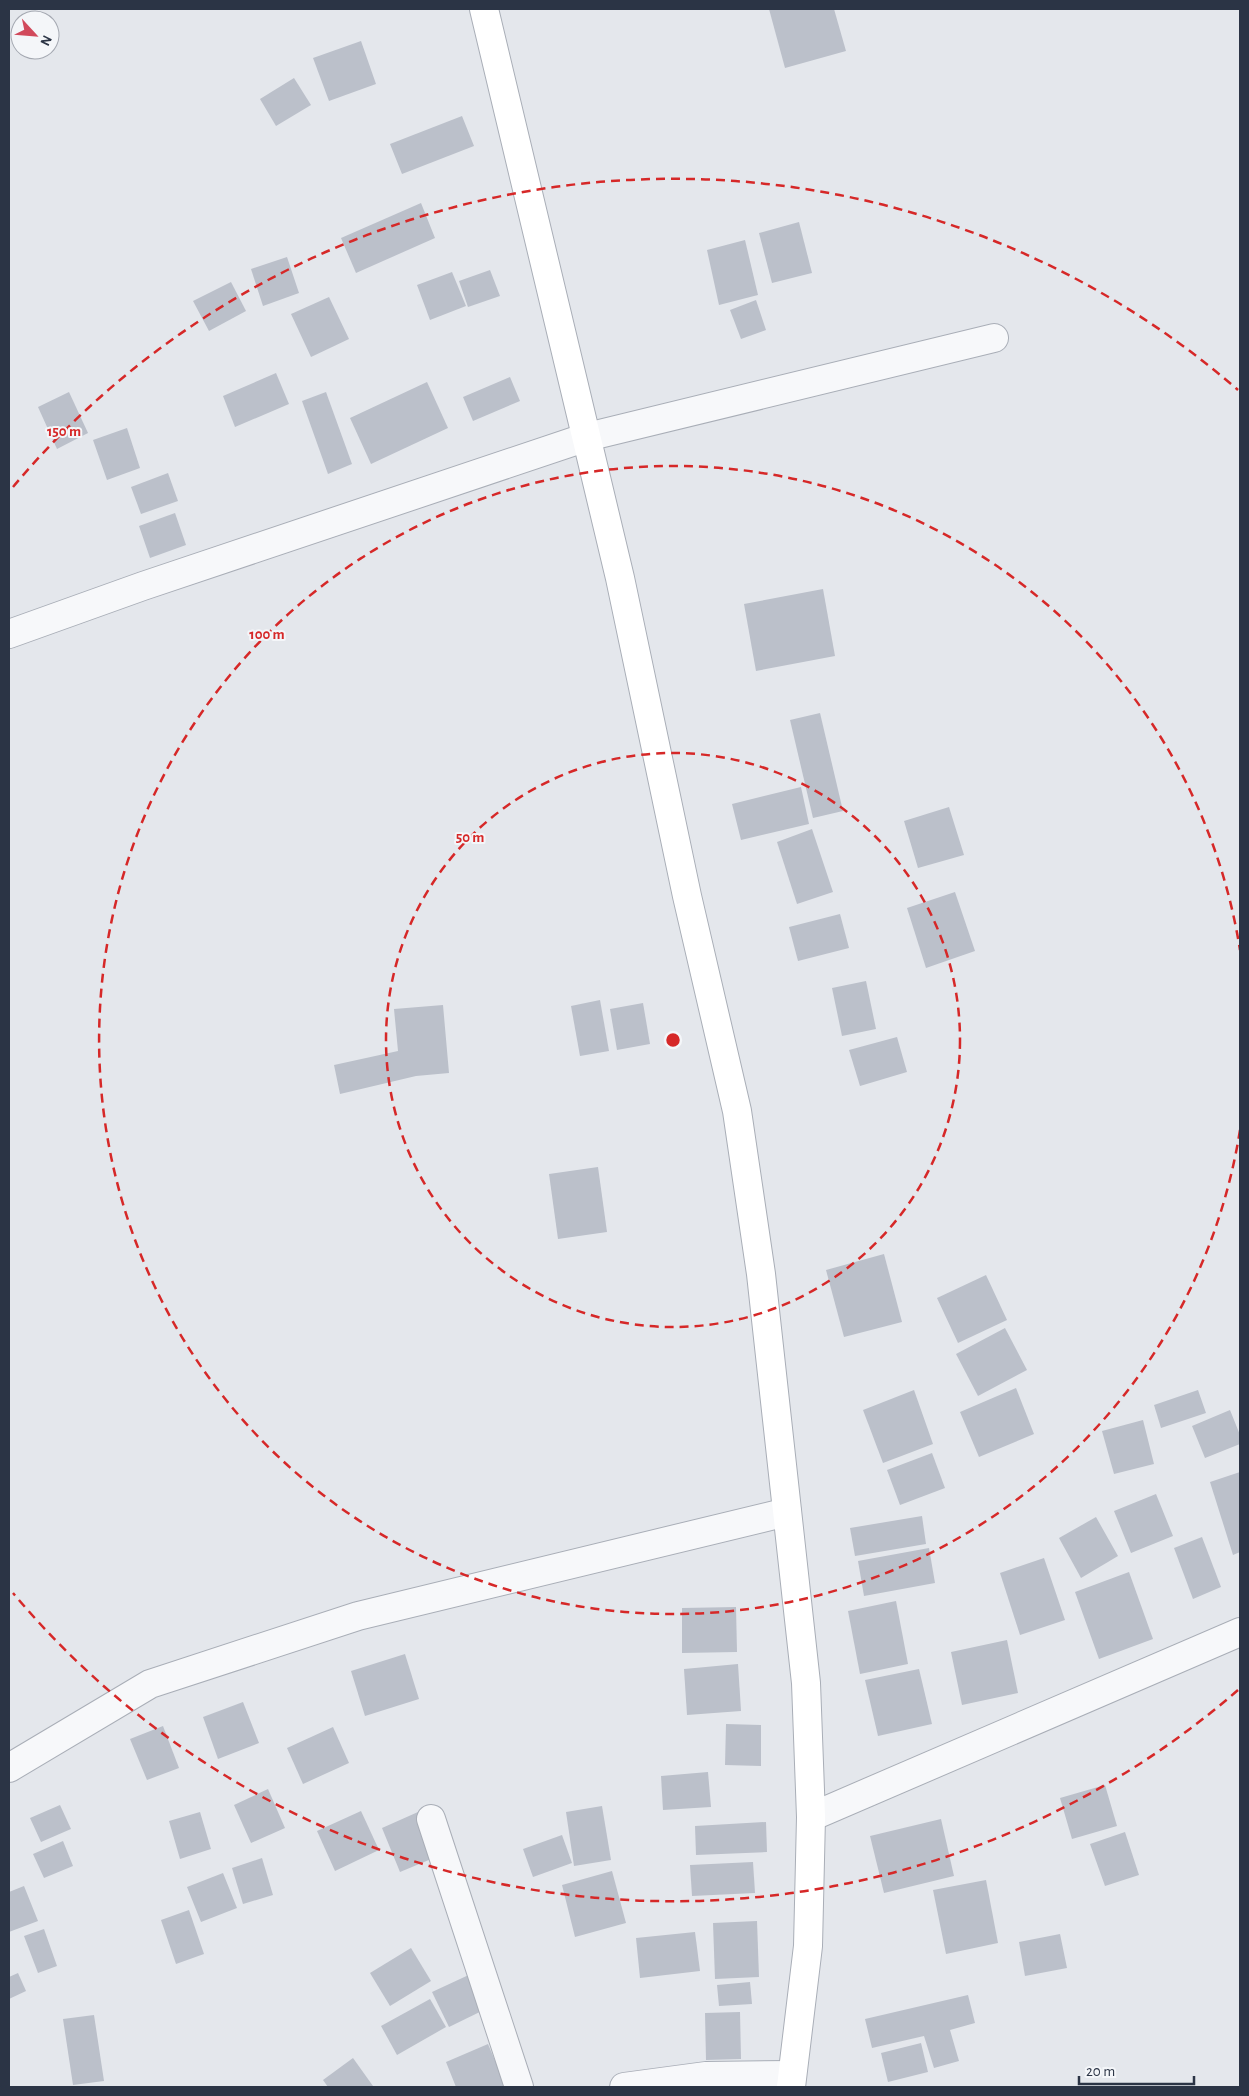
<svg xmlns="http://www.w3.org/2000/svg" width="1249" height="2096" font-family="'Alegreya Sans',sans-serif">
  <style>
    .building { fill: #bbc0ca }
    .lines { fill: none; stroke-linecap: round; stroke-linejoin: round }
    .minor-casing { stroke: #a9aeb7; stroke-width: 30 }
    .tertiary-casing { stroke: #a9aeb7; stroke-width: 30 }
    .secondary-casing { stroke: #a9aeb7; stroke-width: 30 }
    .minor { stroke: #f7f8fa; stroke-width: 28 }
    .tertiary { stroke: #f7f8fa; stroke-width: 28 }
    .secondary { stroke: #fff; stroke-width: 28 }
    .ring { fill: none; stroke: #d62828; stroke-width: 2.5; stroke-dasharray: 9 6 }
    .centre { fill: #d62828; stroke: #f4f6f9; stroke-width: 2.5 }
    .ring-label { font-size: 15px; text-anchor: middle; font-weight: bold; fill: #d62828; stroke: #f4f6f9; stroke-width: 4; stroke-linejoin: round; paint-order: stroke }
  </style>
  <rect width="100%" height="100%" fill="#e4e7ec"/>
  <g class="building">
    <polygon points="769,9 834,9 846,51 785,68"/>
    <polygon points="361,41 376,84 329,101 313,58"/>
    <polygon points="294,78 311,105 276,126 260,99"/>
    <polygon points="462,116 474,146 402,174 390,144"/>
    <polygon points="421,203 435,238 356,273 341,238"/>
    <polygon points="799,222 812,273 772,283 759,233"/>
    <polygon points="745,240 758,295 719,305 707,250"/>
    <polygon points="287,257 299,293 263,306 251,269"/>
    <polygon points="490,270 500,296 468,307 459,281"/>
    <polygon points="452,272 466,306 430,320 417,285"/>
    <polygon points="231,282 246,311 209,331 193,301"/>
    <polygon points="329,297 349,339 311,357 291,314"/>
    <polygon points="756,300 766,330 741,339 730,310"/>
    <polygon points="276,373 289,404 235,427 223,396"/>
    <polygon points="510,377 520,401 473,421 463,397"/>
    <polygon points="427,382 448,428 371,464 350,418"/>
    <polygon points="69,392 88,433 57,449 38,407"/>
    <polygon points="326,392 352,464 328,474 302,401"/>
    <polygon points="127,428 140,468 107,480 93,440"/>
    <polygon points="168,473 178,501 141,514 131,487"/>
    <polygon points="175,513 186,545 150,558 139,526"/>
    <polygon points="823,589 835,656 756,671 744,604"/>
    <polygon points="820,713 843,811 813,818 790,720"/>
    <polygon points="801,787 809,824 741,840 732,804"/>
    <polygon points="949,807 964,855 918,868 904,821"/>
    <polygon points="812,829 833,892 797,904 777,842"/>
    <polygon points="955,892 975,951 926,968 907,908"/>
    <polygon points="840,914 849,948 798,961 789,927"/>
    <polygon points="866,981 876,1029 842,1036 832,988"/>
    <polygon points="600,1000 609,1051 580,1056 571,1006"/>
    <polygon points="643,1003 650,1044 617,1050 610,1009"/>
    <polygon points="443,1005 449,1073 416,1076 340,1094 334,1065 398,1051 394,1009"/>
    <polygon points="897,1037 907,1072 860,1086 849,1050"/>
    <polygon points="598,1167 607,1232 558,1239 549,1174"/>
    <polygon points="884,1254 902,1322 844,1337 826,1270"/>
    <polygon points="986,1275 1007,1320 958,1343 937,1298"/>
    <polygon points="1005,1328 1027,1370 978,1396 956,1354"/>
    <polygon points="1016,1388 1034,1434 979,1457 960,1412"/>
    <polygon points="914,1390 933,1444 883,1463 863,1410"/>
    <polygon points="1198,1390 1206,1413 1161,1428 1154,1405"/>
    <polygon points="1230,1410 1240,1435 1240,1444 1205,1458 1192,1426"/>
    <polygon points="1143,1420 1154,1464 1114,1474 1102,1431"/>
    <polygon points="932,1453 945,1488 900,1505 887,1470"/>
    <polygon points="1240,1472 1240,1552 1233,1555 1210,1482"/>
    <polygon points="1156,1494 1173,1536 1131,1553 1114,1511"/>
    <polygon points="922,1516 926,1544 855,1556 850,1528"/>
    <polygon points="1096,1517 1118,1556 1081,1578 1059,1538"/>
    <polygon points="1202,1537 1221,1587 1193,1599 1174,1548"/>
    <polygon points="929,1548 935,1583 864,1596 858,1561"/>
    <polygon points="1044,1558 1065,1620 1020,1635 1000,1573"/>
    <polygon points="1129,1572 1153,1639 1099,1659 1075,1592"/>
    <polygon points="896,1601 908,1664 860,1674 848,1611"/>
    <polygon points="736,1607 737,1652 682,1653 682,1608"/>
    <polygon points="1007,1640 1018,1693 962,1705 951,1652"/>
    <polygon points="405,1654 419,1699 365,1716 351,1671"/>
    <polygon points="738,1664 741,1711 687,1715 684,1669"/>
    <polygon points="919,1669 932,1724 878,1736 865,1680"/>
    <polygon points="243,1702 259,1743 218,1759 203,1717"/>
    <polygon points="726,1724 761,1725 761,1766 725,1765"/>
    <polygon points="163,1726 179,1768 147,1780 130,1739"/>
    <polygon points="333,1727 349,1763 303,1784 287,1748"/>
    <polygon points="708,1772 711,1807 663,1810 661,1776"/>
    <polygon points="1105,1785 1117,1826 1072,1839 1060,1798"/>
    <polygon points="268,1789 285,1828 251,1843 234,1805"/>
    <polygon points="60,1805 71,1829 41,1842 30,1818"/>
    <polygon points="602,1806 611,1860 574,1866 566,1812"/>
    <polygon points="361,1811 379,1850 335,1871 317,1831"/>
    <polygon points="200,1812 211,1849 180,1859 169,1821"/>
    <polygon points="418,1812 436,1857 400,1872 382,1828"/>
    <polygon points="941,1819 954,1876 884,1893 870,1836"/>
    <polygon points="766,1822 767,1852 696,1855 695,1826"/>
    <polygon points="1125,1832 1139,1875 1105,1886 1090,1844"/>
    <polygon points="562,1835 572,1863 533,1877 523,1849"/>
    <polygon points="63,1841 73,1866 44,1878 33,1854"/>
    <polygon points="262,1858 273,1895 243,1904 232,1868"/>
    <polygon points="753,1862 755,1893 692,1896 690,1865"/>
    <polygon points="612,1871 626,1923 575,1937 562,1885"/>
    <polygon points="223,1873 237,1908 201,1922 187,1887"/>
    <polygon points="986,1880 998,1943 946,1954 933,1890"/>
    <polygon points="24,1886 38,1921 9,1932 9,1892"/>
    <polygon points="189,1910 204,1954 176,1964 161,1920"/>
    <polygon points="757,1921 759,1977 715,1979 713,1923"/>
    <polygon points="44,1929 57,1966 38,1973 24,1936"/>
    <polygon points="695,1932 700,1971 640,1978 636,1938"/>
    <polygon points="1060,1934 1067,1968 1025,1976 1019,1942"/>
    <polygon points="411,1948 431,1981 390,2006 370,1973"/>
    <polygon points="18,1973 26,1991 9,1999 9,1977"/>
    <polygon points="473,1973 490,2007 449,2027 432,1992"/>
    <polygon points="750,1982 752,2004 719,2006 717,1985"/>
    <polygon points="968,1995 975,2023 950,2030 959,2061 934,2068 924,2036 872,2048 865,2019"/>
    <polygon points="430,1999 446,2027 397,2055 381,2026"/>
    <polygon points="740,2012 741,2059 706,2060 705,2013"/>
    <polygon points="94,2015 104,2081 73,2085 63,2019"/>
    <polygon points="921,2043 928,2072 888,2082 881,2053"/>
    <polygon points="488,2044 506,2087 456,2087 446,2062"/>
    <polygon points="353,2058 373,2086 371,2087 328,2087 323,2080"/>
  </g>
  <g class="lines">
    <g class="minor-casing">
      <g id="minor">
        <polyline points="9,634 143,586 587,437 994,338"/>
        <polyline points="9,1768 150,1684 358,1616 787,1512"/>
        <polyline points="431,1819 519,2087"/>
        <polyline points="624,2087 706,2076 792,2075"/>
      </g>
    </g>
    <g class="tertiary-casing">
      <polyline id="tertiary" points="811,1817 1240,1632"/>
    </g>
    <g class="secondary-casing">
      <polyline id="secondary" points="484,9 620,578 687,896 737,1111 761,1274 806,1683 811,1817 808,1946 791,2087"/>
    </g>
    <use href="#minor" class="minor"/>
    <use href="#tertiary" class="tertiary"/>
    <use href="#secondary" class="secondary"/>
  </g>
  <g class="ring">
    <circle cx="673" cy="1040" r="287"/>
    <path d="M1240 1130A574 574 0 1 1 1240 950"/>
    <path d="M1238 1690A861 861 0 0 1 13 1593M13 487A861 861 0 0 1 1238 390"/>
  </g>
  <circle cx="673" cy="1040" r="8" class="centre"/>
  <g class="ring-label">
    <text x="64" y="436">150 m</text>
    <text x="267" y="639">100 m</text>
    <text x="470" y="842">50 m</text>
  </g>
  <rect width="1249" height="2096" fill="none" stroke="#2b3445" stroke-width="20"/>
  <g transform="translate(35 35) rotate(116)"><circle r="24" fill="#f4f6f9" stroke="#a4a8b1"/>
  <path d="M0-4L9 19L0 12L-9 19Z" fill="#d1495b"/>
  <text y="-8" font-size="14" font-weight="bold" text-anchor="middle" fill="#2b3445">N</text>
  </g>
  <path d="M1079 2076v8h115v-8" fill="none" stroke="#2b3445" stroke-width="2.5"/>
  <text x="1086" y="2076" font-size="15" fill="#2b3445" stroke="#f4f6f9" stroke-width="4" paint-order="stroke">20 m</text>
</svg>
